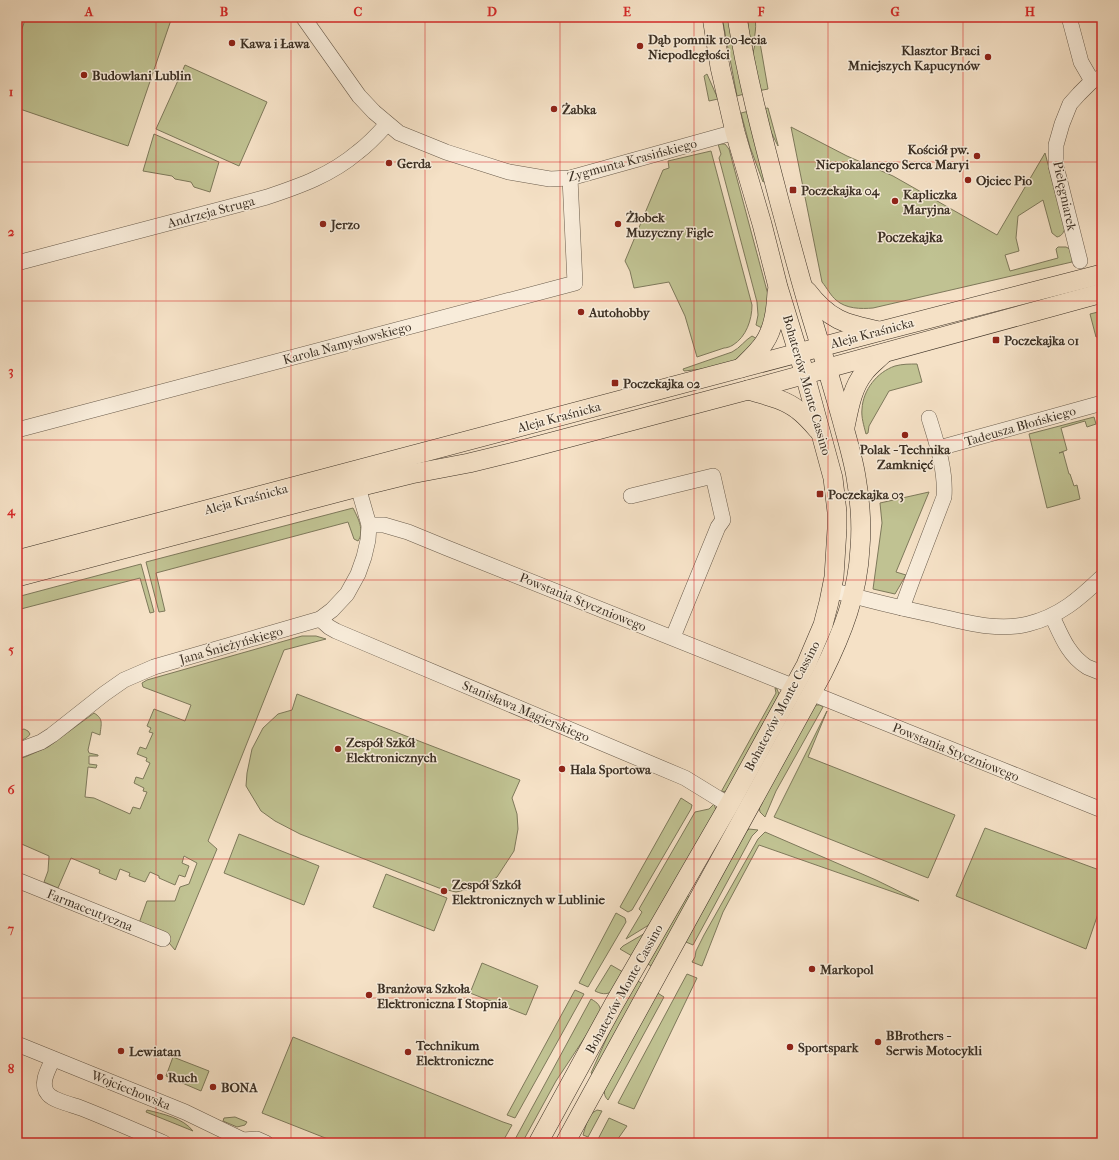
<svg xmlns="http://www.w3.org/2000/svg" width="1119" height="1160" font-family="'IM FELL French Canon',serif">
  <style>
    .green { fill: #c0c292; stroke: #7e795b }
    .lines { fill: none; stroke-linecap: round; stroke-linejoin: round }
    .minor-casing { stroke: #6a5c4c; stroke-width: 16 }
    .major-casing { stroke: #3c3024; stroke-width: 20 }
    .minor { stroke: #f8ecda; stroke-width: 15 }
    .major { stroke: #f5e1c6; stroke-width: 19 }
    .grid { fill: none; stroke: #d62828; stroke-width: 1; stroke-opacity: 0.55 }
    .poi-dot { fill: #8f2418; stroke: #f8ecda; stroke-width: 1.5 }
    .labels { text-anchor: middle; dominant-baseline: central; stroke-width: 3; stroke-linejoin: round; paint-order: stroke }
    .poi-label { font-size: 13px; font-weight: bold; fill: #3c3024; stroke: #f8ecda; text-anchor: start }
    .street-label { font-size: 13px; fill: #3c3024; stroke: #f8ecda }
    .neighbourhood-label { font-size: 14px; font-weight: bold; fill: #3c3024; stroke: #f8ecda }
    .neatline { fill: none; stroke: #d62828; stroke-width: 1.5 }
    .grid-label { font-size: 13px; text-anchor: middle; font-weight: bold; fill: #d62828 }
  </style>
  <rect width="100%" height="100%" fill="#f5e1c6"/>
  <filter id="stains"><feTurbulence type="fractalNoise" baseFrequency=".005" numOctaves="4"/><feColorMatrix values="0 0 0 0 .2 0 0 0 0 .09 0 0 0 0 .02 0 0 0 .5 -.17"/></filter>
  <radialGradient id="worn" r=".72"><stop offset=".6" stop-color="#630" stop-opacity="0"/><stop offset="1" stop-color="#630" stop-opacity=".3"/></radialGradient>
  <g class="green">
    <polygon points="26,17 172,17 128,146 17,108 17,43"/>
    <polygon points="722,17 730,17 744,94 737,96"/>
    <path d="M748,17H755C757,31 754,40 750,53L748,42Z"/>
    <polygon points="757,37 759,37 768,89 758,91 751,60"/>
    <polygon points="185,65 267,102 239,166 156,129"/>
    <polygon points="707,74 718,99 709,101 704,76"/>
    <polygon points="768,108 778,145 778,146 766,122 762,109"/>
    <polygon points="749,111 767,180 763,182 750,147 741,113"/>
    <path d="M791,127L847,156L893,176L997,235L1045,153L1065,228C1064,232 1062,236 1057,237L1052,233L1043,200L1018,216L1016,238L1019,251L1005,255L1010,271L1058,258L1056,249L1058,247H1066L1072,250L1073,257L1072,262L873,308C861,309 846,309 836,300C831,296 827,288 822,282Z"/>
    <polygon points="154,134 219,162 210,192 194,187 191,182 175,179 172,176 143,171"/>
    <polygon points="718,144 725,144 729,149 767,291 770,303 766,330 756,325 758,315 757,302 719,158 721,154"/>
    <path d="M711,151L752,305C752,320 746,337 733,345C730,347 726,348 724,348C715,351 706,354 697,357L685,316L669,282L634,288L630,271L625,261L663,170L669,168L668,161Z"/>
    <polygon points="1102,311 1102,336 1096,337 1090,314"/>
    <path d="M752,336L761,341L749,354L721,367L684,371L683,369L732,352C740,348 745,340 752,336Z"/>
    <path d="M917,364L922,382L889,391L869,426L868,433L866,434C864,426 861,417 862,409C863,390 877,372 895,366C902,364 910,364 917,364Z"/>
    <polygon points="1094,417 1096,424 1087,427 1085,421 1061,428 1067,450 1059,453 1063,452 1069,474 1070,474 1074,486 1077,485 1080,499 1047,508 1029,434"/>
    <polygon points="929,492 896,572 906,575 895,594 873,589 882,523 880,503"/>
    <path d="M353,508C358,518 365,531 358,541L354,539L348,522L156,573L165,611L159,612L146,562Z"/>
    <polygon points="141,564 154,612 150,613 140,578 17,610 17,597"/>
    <path d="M302,636H316L326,639L284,650L208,841L217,849L175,950L164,937L138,926L147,901H175L180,887L189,884L197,863L184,856L182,863L189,866L185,877L179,875L175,885L159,878V876L150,872L145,882L129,876L130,873L120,869L116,880L99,873L100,870L71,858L58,888L44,882L48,871L49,856L17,842V759L25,757L48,747L94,713C104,719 101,724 100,735L92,732L88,750L89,753L98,755V756H89V764L97,765L96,768L88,767L85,797L94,798L130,814L133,807L140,809L147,792L143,791L144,788L134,783L136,777L143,779L150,763L146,761L147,758L137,754L140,747L146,749L153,733L149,732L151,728L147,726L154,709L185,721L191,705L143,687L142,683L147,680Z"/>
    <polygon points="775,688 777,689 779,694 727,791 721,792 776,693"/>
    <polygon points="297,694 520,780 512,798 517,814 518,829 514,851 497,877 483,886 456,892 439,888 300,834 275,821 261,811 246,786 247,773 252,749 263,728 278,714 292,710"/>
    <polygon points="816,705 820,705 823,707 776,791 765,817 760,812 759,807 813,707"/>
    <polygon points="827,711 808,757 955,815 928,878 774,817"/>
    <path d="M24,729L28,731L30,734C27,739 22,740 17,741V731Z"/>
    <polygon points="681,798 692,805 691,809 632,910 628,912 620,907"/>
    <polygon points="714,804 716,810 652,923 626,939 642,912 639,909 695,812 709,809"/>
    <polygon points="985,828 1102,871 1102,902 1086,949 956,896"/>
    <polygon points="749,829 758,830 752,836 693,945 686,942 687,938 742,835"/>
    <polygon points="765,832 876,880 919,901 759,845 723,912 702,966 692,962 695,957 696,951 704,935 758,839"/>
    <polygon points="239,834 319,866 304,905 224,873"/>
    <polygon points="386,874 447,898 434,931 373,907"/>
    <polygon points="686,895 690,897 653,967 646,963"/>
    <polygon points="616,913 625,918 626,922 588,987 579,983"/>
    <polygon points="647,932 632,956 620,949 623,946"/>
    <polygon points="482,963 538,986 526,1015 470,993"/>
    <path d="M611,965L623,972C616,985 613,1000 595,991Z"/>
    <polygon points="687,974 697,978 634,1109 618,1103"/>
    <polygon points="636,980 643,984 594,1075 591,1073 618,1013"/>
    <polygon points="575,990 584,994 515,1118 507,1115"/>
    <path d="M656,992L664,997L608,1100C604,1096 604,1093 605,1088Z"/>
    <path d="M591,999C598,1003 600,1005 601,1013L556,1081L522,1143H513Z"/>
    <polygon points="293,1037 503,1122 512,1125 502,1143 338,1143 262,1113"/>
    <polygon points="173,1057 209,1071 201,1091 166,1076"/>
    <path d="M147,1110C163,1114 183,1118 193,1131L146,1112Z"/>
    <polygon points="597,1110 602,1111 588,1137 583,1135 589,1115"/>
    <polygon points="235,1117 247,1122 245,1125 237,1127 223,1121 224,1118"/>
    <polygon points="609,1118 627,1126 615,1143 596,1143"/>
  </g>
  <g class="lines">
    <g class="minor-casing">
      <g id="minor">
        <polyline points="303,17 359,96 374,112 399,133 446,152 509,172 550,179 570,178 735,132"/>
        <polyline points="1069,17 1081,62 1092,81"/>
        <polyline points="1080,261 1056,166 1056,145 1062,124 1070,104 1079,94 1092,81 1102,77"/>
        <path d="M17,263L267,197C300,186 331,175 358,152C369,144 378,134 387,124"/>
        <polyline points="17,430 575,283 570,178"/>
        <polyline points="939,448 1102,403"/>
        <polyline points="631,496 713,476 723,520 718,527 673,637"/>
        <polyline points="369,525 384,525 408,532 447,548 795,687"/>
        <path d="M831,590C864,599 896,607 929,614C961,621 996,632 1028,624C1060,616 1079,599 1102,577"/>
        <path d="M902,608L913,578L944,497C946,470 937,444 929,418"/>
        <path d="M1052,616C1061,635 1068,655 1087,667C1092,669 1097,671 1102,673"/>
        <polyline points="320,619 329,627 336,631 685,778 729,805"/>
        <polyline points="811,693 1102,810"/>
        <polyline points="17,751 41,742 52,735 104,694 124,680 154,667 320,619 332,610 347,594 358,574 364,557 368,540 369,525 358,487"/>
        <polyline points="17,880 163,939"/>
        <polyline points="17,1044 185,1112 243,1140 246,1143"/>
        <path d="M53,1059C49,1068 39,1084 48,1094C54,1101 73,1105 81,1108C109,1119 136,1131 164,1143"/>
        <polyline points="243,1140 257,1139 266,1143"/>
      </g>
    </g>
    <g class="major-casing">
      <g id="major">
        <path d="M807,291C829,320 845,324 879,331"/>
        <path d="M741,368C749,360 758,352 764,343C774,328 776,310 777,292"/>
        <path d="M748,390C765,395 784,399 798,410C806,416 812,423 818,430"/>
        <path d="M845,427C849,408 852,388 864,373C869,366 876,361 882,355"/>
        <polyline points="17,560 881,331 1102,274"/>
        <polyline points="17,577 358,487 411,474 469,463 518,451 748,390 1102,293"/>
        <polyline points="538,1143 614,1004 729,805 806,665 823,625 829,602 834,577 837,529 837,512 833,478 805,375 778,287 762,224 735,132 720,67 712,17"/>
        <path d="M565,1143L822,674C842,634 858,593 860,548C862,524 860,500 856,477C853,458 847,439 842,420C832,384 821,348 810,312C799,275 789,237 779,200C763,139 747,79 737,17"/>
      </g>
    </g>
    <use href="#minor" class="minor"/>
    <use href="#major" class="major"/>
  </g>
  <path class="grid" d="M156,17V1143M291,17V1143M425,17V1143M560,17V1143M694,17V1143M828,17V1143M963,17V1143M17,162H1102M17,301H1102M17,440H1102M17,580H1102M17,720H1102M17,859H1102M17,998H1102"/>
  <g class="poi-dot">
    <circle cx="232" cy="43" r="4"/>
    <circle cx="640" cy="46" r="4"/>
    <circle cx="988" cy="57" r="4"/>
    <circle cx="84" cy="75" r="4"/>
    <circle cx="554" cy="109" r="4"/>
    <circle cx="977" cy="156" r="4"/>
    <circle cx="389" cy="163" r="4"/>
    <circle cx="968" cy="180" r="4"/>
    <rect x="789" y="186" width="8" height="8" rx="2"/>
    <circle cx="895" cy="201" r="4"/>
    <circle cx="323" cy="224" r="4"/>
    <circle cx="618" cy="224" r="4"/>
    <circle cx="581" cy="312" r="4"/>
    <rect x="992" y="336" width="8" height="8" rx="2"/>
    <rect x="611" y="379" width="8" height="8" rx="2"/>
    <circle cx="905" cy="435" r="4"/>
    <rect x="816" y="490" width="8" height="8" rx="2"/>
    <circle cx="338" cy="749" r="4"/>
    <circle cx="562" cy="769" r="4"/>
    <circle cx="444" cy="891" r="4"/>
    <circle cx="812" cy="969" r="4"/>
    <circle cx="369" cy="995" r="4"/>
    <circle cx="878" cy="1042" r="4"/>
    <circle cx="790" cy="1047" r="4"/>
    <circle cx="121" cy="1051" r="4"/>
    <circle cx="408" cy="1052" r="4"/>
    <circle cx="160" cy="1077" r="4"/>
    <circle cx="213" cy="1087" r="4"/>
  </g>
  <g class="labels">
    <g class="poi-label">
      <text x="648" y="39">Dąb pomnik 100-lecia<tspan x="648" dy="15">Niepodległości</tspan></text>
      <text x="240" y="43">Kawa i Ława</text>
      <text x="980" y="50" text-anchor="end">Klasztor Braci<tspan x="980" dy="15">Mniejszych Kapucynów</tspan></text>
      <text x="92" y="75">Budowlani Lublin</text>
      <text x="562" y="109">Żabka</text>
      <text x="969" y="149" text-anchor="end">Kościół pw.<tspan x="969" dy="15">Niepokalanego Serca Maryi</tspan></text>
      <text x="397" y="163">Gerda</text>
      <text x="976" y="180">Ojciec Pio</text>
      <text x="801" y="190">Poczekajka 04</text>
      <text x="903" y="194">Kapliczka<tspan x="903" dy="15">Maryjna</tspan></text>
      <text x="626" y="217">Żłobek<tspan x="626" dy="15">Muzyczny Figle</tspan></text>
      <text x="331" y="224">Jerzo</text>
      <text x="589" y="312">Autohobby</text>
      <text x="1004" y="340">Poczekajka 01</text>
      <text x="623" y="383">Poczekajka 02</text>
      <text x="905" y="449" text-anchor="middle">Polak - Technika<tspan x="905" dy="15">Zamknięć</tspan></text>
      <text x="828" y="494">Poczekajka 03</text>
      <text x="346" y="742">Zespół Szkół<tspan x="346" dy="15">Elektronicznych</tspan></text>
      <text x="570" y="769">Hala Sportowa</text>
      <text x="452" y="884">Zespół Szkół<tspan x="452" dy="15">Elektronicznych w Lublinie</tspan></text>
      <text x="820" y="969">Markopol</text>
      <text x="377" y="988">Branżowa Szkoła<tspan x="377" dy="15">Elektroniczna I Stopnia</tspan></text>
      <text x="886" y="1035">BBrothers -<tspan x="886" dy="15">Serwis Motocykli</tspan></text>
      <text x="416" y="1045">Technikum<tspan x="416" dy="15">Elektroniczne</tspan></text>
      <text x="798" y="1047">Sportspark</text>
      <text x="129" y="1051">Lewiatan</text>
      <text x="168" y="1077">Ruch</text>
      <text x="221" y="1087">BONA</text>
    </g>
    <g class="street-label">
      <text transform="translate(632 160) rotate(-15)">Zygmunta Krasińskiego</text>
      <text transform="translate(1065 196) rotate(78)">Pielęgniarek</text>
      <text transform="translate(211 212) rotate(-15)">Andrzeja Struga</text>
      <text transform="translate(872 333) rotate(-15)">Aleja Kraśnicka</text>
      <text transform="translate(347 343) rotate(-15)">Karola Namysłowskiego</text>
      <text transform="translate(807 385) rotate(74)">Bohaterów Monte Cassino</text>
      <text transform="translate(559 417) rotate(-15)">Aleja Kraśnicka</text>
      <text transform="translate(1020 426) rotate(-16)">Tadeusza Błońskiego</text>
      <text transform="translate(246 499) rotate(-15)">Aleja Kraśnicka</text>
      <text transform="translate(583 602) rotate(22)">Powstania Styczniowego</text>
      <text transform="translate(231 645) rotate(-16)">Jana Śnieżyńskiego</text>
      <text transform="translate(782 706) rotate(-62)">Bohaterów Monte Cassino</text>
      <text transform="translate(526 711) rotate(23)">Stanisława Magierskiego</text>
      <text transform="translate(956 752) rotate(22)">Powstania Styczniowego</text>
      <text transform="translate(90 910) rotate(22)">Farmaceutyczna</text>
      <text transform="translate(624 989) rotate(-61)">Bohaterów Monte Cassino</text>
      <text transform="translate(131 1090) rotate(22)">Wojciechowska</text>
    </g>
    <g class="neighbourhood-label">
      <text x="910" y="237">Poczekajka</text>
    </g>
  </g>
  <rect width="1119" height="1160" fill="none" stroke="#f5e1c6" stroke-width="44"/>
  <rect x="22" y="22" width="1075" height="1116" class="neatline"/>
  <g class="grid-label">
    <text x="89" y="16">A</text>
    <text x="224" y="16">B</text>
    <text x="358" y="16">C</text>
    <text x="492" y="16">D</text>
    <text x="627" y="16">E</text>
    <text x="761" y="16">F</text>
    <text x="895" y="16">G</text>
    <text x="1030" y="16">H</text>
    <text x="11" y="96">1</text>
    <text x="11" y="236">2</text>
    <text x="11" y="375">3</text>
    <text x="11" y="515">4</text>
    <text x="11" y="654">5</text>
    <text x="11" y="794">6</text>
    <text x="11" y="933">7</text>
    <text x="11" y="1073">8</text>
  </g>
  <rect width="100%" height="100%" filter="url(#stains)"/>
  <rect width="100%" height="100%" fill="url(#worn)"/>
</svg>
